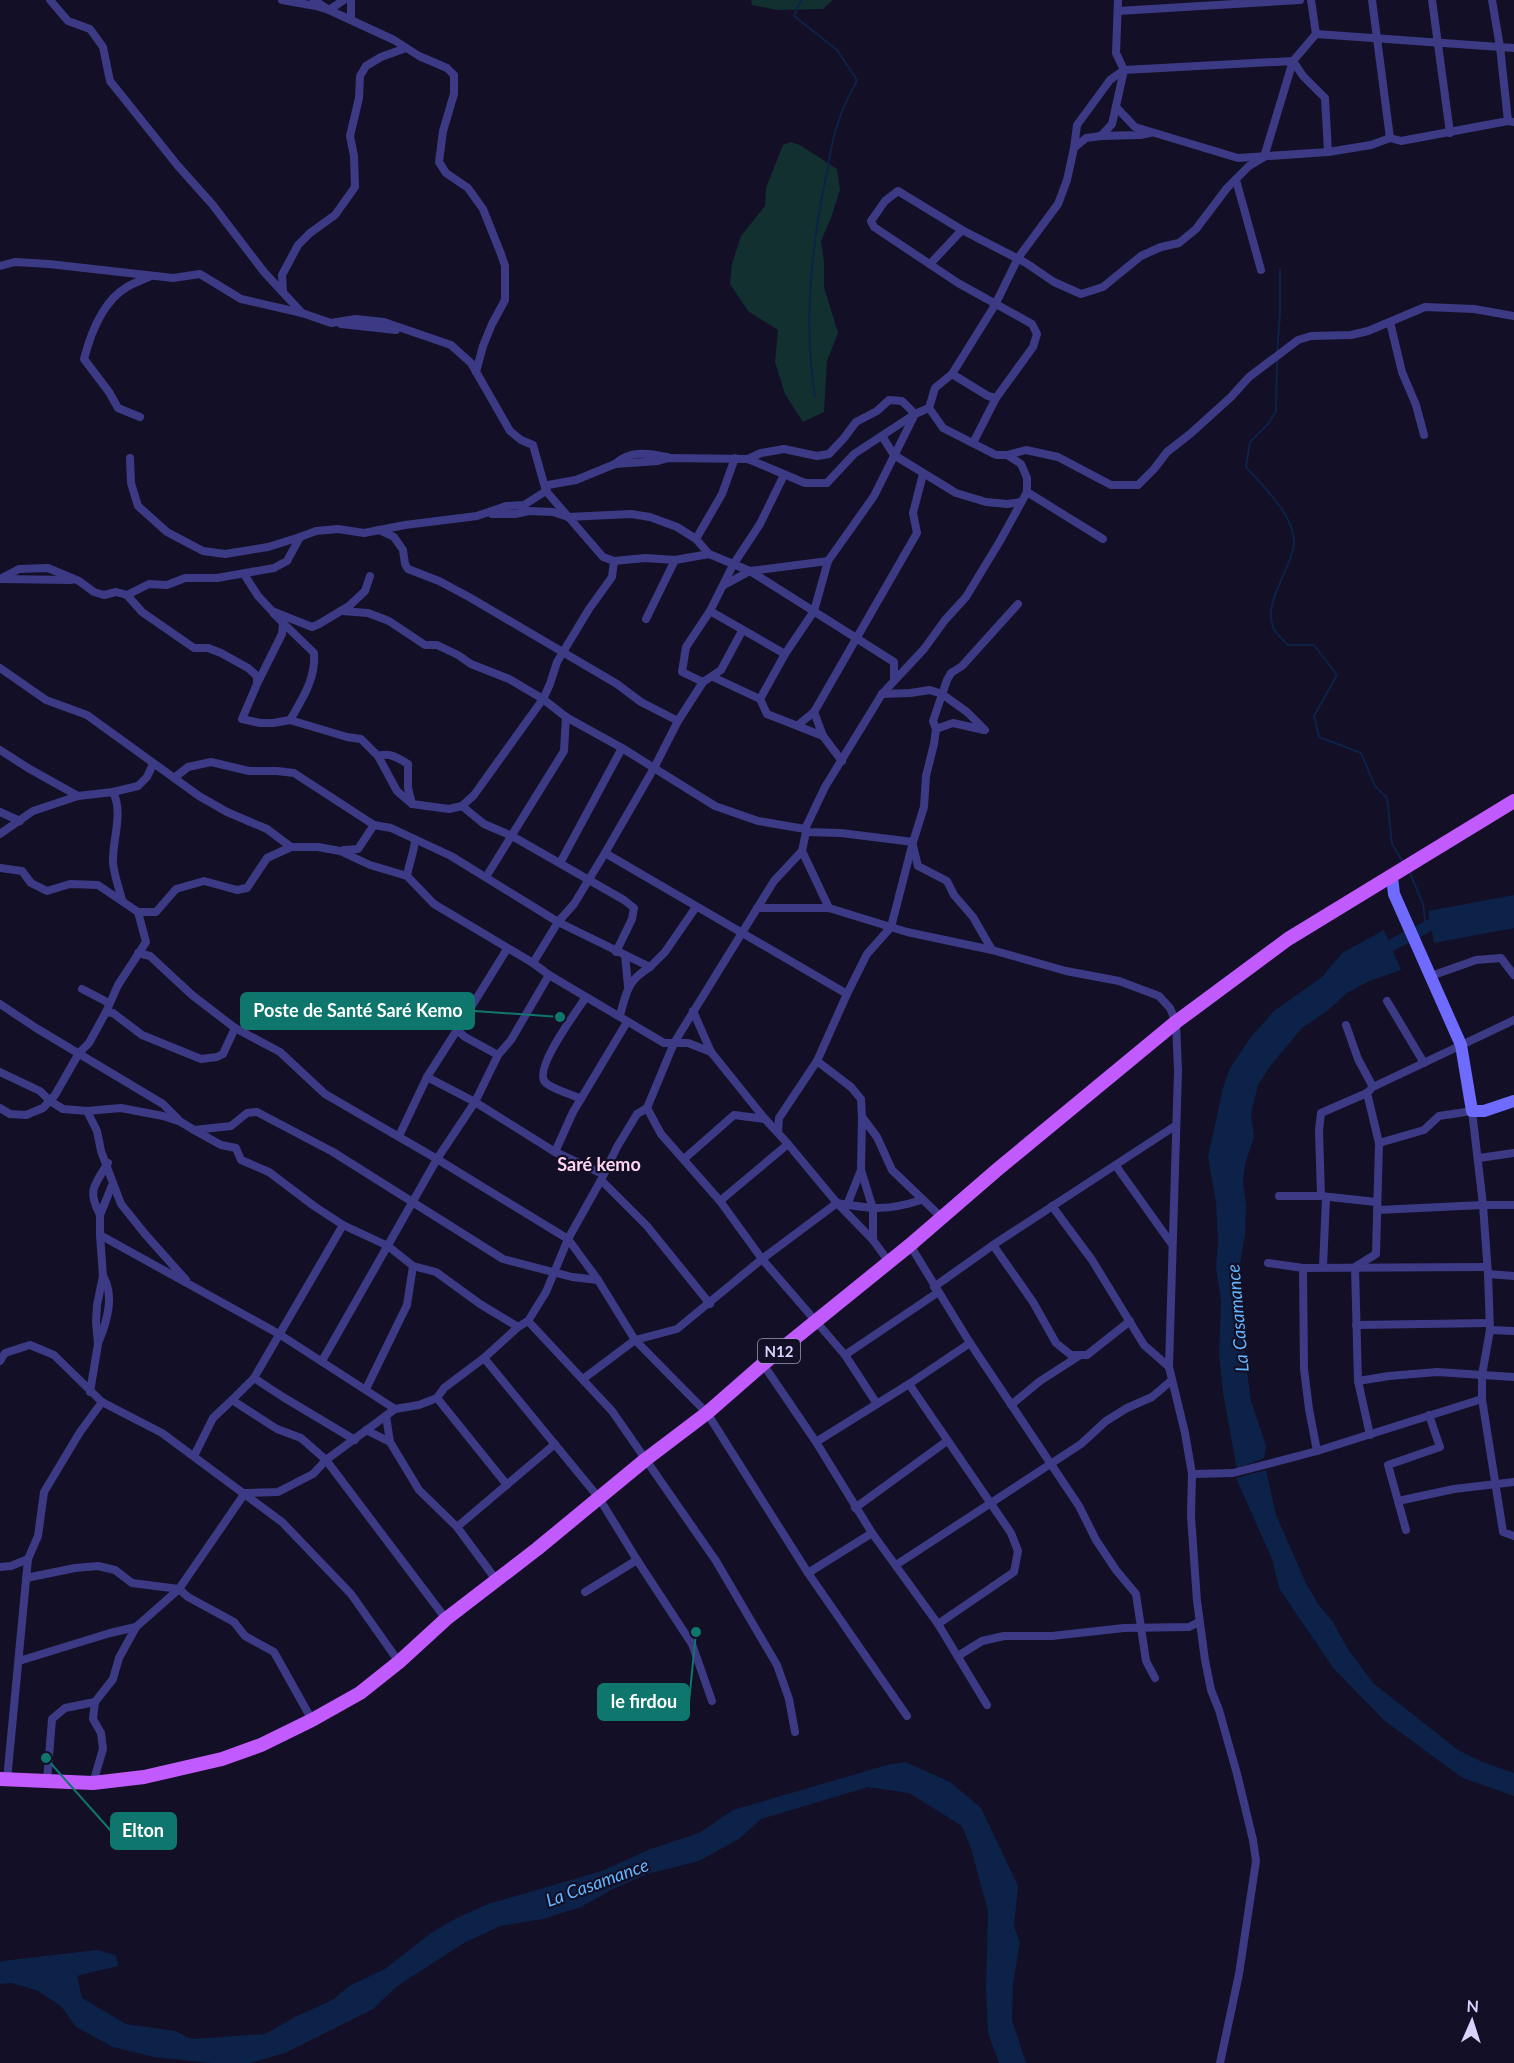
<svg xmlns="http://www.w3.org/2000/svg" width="1514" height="2063" font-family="Lato,sans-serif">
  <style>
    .green { fill: #12302f }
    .water { fill: #0c2248 }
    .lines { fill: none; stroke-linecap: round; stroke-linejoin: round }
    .stream { stroke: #0c2248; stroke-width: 2 }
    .river { stroke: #0c2248; stroke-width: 12 }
    .street { stroke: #3d3a85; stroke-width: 8 }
    .secondary { stroke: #6f6bff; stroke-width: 12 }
    .primary { stroke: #c25bff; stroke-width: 14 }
    .labels { text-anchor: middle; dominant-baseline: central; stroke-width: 4.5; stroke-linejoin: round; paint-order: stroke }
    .shield { fill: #130f26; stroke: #9e99be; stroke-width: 1.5 }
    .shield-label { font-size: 15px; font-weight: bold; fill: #d9d4ff }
    .neighbourhood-label { font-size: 18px; font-weight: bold; fill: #ffd6f0; stroke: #130f26 }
    .water-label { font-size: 18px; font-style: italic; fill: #62b6ff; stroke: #130f26 }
    .leader { fill: none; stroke: #0f766e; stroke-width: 2 }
    .callout-dot { fill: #0f766e; stroke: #130f26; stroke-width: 2 }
    .callout { fill: #0f766e; stroke: #0f766e; stroke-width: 2 }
    .callout-label { font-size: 18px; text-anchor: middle; font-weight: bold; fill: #fff }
  </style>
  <rect width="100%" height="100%" fill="#130f26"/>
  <g class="green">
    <polygon points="751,0 833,0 823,9 777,10 752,5"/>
    <polygon points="791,142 800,145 837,169 840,190 831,218 821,241 824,262 824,287 838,333 827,361 824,412 803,422 785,394 775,362 778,330 749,312 730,284 732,264 741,236 765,206 766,188 783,145"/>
  </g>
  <g class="water">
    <polygon points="1514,895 1514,928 1434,943 1428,911"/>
    <polygon points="1384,930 1401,970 1369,981 1347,993 1327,1011 1302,1028 1271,1065 1258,1085 1251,1114 1254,1137 1245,1164 1243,1182 1246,1206 1245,1235 1238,1276 1246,1320 1245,1356 1251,1401 1266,1446 1264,1458 1237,1469 1223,1393 1219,1353 1221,1302 1216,1267 1218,1242 1216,1202 1208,1157 1223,1088 1230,1068 1251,1037 1274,1011 1322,977 1342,953"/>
    <polygon points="1266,1470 1276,1515 1306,1583 1318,1604 1333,1622 1347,1648 1373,1683 1458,1750 1482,1762 1514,1773 1514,1796 1463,1778 1446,1766 1385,1721 1334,1669 1279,1588 1272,1559 1236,1478"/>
    <polygon points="905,1762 950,1782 981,1808 1018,1886 1014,1927 1020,1942 1013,1984 1012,2020 1026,2063 999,2063 988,2033 986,1988 988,1911 971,1848 962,1826 909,1793 868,1787 761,1819 739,1839 699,1861 647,1874 611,1890 581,1907 543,1919 500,1926 464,1943 425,1968 396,1987 373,2009 285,2053 250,2063 211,2063 154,2057 113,2047 76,2027 61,2006 36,1990 12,1983 0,1984 0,1962 2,1961 97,1950 116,1955 118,1966 77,1976 82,1998 126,2024 175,2031 192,2039 265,2034 295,2017 334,1999 349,1986 385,1969 431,1933 455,1919 488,1904 602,1871 648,1850 699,1833 733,1810 887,1765"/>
  </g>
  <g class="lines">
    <g class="stream">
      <path d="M801,0L794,16L837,50L857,80C850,94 842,108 838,123C832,138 830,156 827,172C811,246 803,322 815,397"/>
      <polyline points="1277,354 1280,315 1280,270"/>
      <path d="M1277,360L1276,411L1269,423L1250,442L1246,467C1263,486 1296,517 1294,544C1291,570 1263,602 1273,627C1275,633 1283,640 1288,645H1314L1337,675L1314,716L1319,737L1361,753L1375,786L1387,798L1392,844L1403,862"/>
      <polyline points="1410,873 1423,904 1426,928"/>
    </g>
    <polyline class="river" points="1376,953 1440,920 1444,920"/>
    <g class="street">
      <polyline points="50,0 68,21 90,29 103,47 110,81 178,166 212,204 264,272 302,313 331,323 356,319 384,322 451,345 471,363 510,431 521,440 533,445 546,491 603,557 614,561 645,558 675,560 709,554 750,571 894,662 894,680"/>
      <polyline points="282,0 316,6 329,10 344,0"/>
      <polyline points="314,0 329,10 394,40 419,56 447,68 454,75 454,94 443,131 439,162 446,173 468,188 483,209 501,254 505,266 505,300 492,324 483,346 476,372"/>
      <polyline points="1372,0 1390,138"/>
      <polyline points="1432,0 1450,133"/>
      <polyline points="1492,0 1500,47 1508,121"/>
      <polyline points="1118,11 1300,0"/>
      <polyline points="351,20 351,0"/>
      <polyline points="1316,34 1514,48"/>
      <polyline points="1293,61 1303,76 1325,98 1328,152"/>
      <polyline points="1116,107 1135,127 1238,158 1328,152 1371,145 1390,138 1401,141 1508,121 1514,122"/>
      <polyline points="1101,136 1140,135 1150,133"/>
      <polyline points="1074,148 1077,125 1110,80 1124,70 1293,61 1316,34 1311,0"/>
      <polyline points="1236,180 1261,270"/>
      <polyline points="930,264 962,230"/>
      <polyline points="0,266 15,262 49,264 173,278 200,274 241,299 302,313"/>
      <polyline points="283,292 282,275 298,245 310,233 335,215 355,187 354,156 350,136 359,98 360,76 366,66 381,57 406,48"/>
      <polyline points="1390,322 1402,372 1416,405 1424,435"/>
      <polyline points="341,324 396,330"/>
      <polyline points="952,374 988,396 996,398 1033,347 1037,334 1032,324 958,283 874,227 871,221 885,201 898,191 962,230 1026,263 1054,282 1081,294 1103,287 1141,256 1161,247 1179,243 1196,229 1227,188 1249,166 1264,157 1293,61"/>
      <polyline points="929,408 943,428 996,455 1007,455 1026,450 1058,457 1111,485 1138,485 1154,469 1167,452 1190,434 1231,397 1249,377 1298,340 1311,336 1351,335 1368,331 1425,307 1474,309 1514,316"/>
      <path d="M140,417L118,408L109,392L84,359C91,332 103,301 127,287C134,283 142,280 149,277"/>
      <polyline points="882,436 894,455 956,493 986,502 1007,504 1021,502"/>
      <polyline points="973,443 996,398"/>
      <polyline points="130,458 131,483 138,506 167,532 203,551 225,554 268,547 300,537"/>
      <polyline points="748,459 761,453 784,449 817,456 829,454 844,438 856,422 877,411 889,400 902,401 915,414 874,496 828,561 814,611 785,654 760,699"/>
      <path d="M615,464C630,450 648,453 667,457"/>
      <polyline points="1027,492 1103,539"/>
      <polyline points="492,514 515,514 529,511 553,512 568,517 631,514 650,517 677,527 696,539 709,554"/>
      <polyline points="379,530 394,537 403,550 405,564 408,569 439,581 469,597 617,684 641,702 678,721"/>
      <polyline points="696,539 722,494 735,458"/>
      <polyline points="244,574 258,596 272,611 312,627 319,624 349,606 365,591 370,576"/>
      <polyline points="0,579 19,569 48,568 79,581 94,592 104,595 116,592 127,595 149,584 167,585 185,578 217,578 274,568 287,561 300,537 316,531 338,529 364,533 405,525 477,516 506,506 524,505 546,491 548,485 576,480 615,464 658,461 668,458 748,459 805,483 827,483 854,454 915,414 929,408 935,388 952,374 995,305 1018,258 1058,204 1067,180 1074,148 1086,138 1101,136 1112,124 1124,70 1116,53 1118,0"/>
      <polyline points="0,579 71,580"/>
      <polyline points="724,585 750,571 828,561"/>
      <polyline points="127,595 142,612 194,648 208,648 221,653 248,668 257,676 257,684 242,719 260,723 273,723 290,720 347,737 361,739 378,756 397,791 412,804 449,809 462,806 474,795 543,699 550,684 557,662 589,609 612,577 614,561"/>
      <polyline points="342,611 368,613 389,621 425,645 437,645 458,655 471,664 509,679 543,699 566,717 622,748 715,806 758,821 805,829 806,832 841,833 913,842 924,807 926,776 934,744 936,729 933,721 947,680 951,673 962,666 1018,604"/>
      <polyline points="710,611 785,654"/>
      <path d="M274,614L314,653C316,678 303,698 290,720"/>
      <polyline points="646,619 675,560"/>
      <polyline points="0,668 46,700 87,715 199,796 227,812 267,829 291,847"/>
      <polyline points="713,677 760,699 767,714 823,736 842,761"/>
      <polyline points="703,682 682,672 686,647 710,611 733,565 760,524 784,475"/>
      <polyline points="257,684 282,634 283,623"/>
      <polyline points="882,694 910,693 930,690 942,694 967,712 985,730"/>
      <polyline points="814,712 823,736"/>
      <polyline points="798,725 814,712 917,533 913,513 923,474"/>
      <polyline points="936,729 953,723 984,730"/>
      <polyline points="0,750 28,768 78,796"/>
      <path d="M378,756C390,752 398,758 408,764V788L412,804"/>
      <polyline points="174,778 188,767 211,762 249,771 277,771 294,773 374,825"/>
      <path d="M113,792C124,814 112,839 113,863C114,875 119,888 122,900"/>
      <polyline points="462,806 484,824 512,836 624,900 634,908 632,919 616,952"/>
      <polyline points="0,812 20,821"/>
      <polyline points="805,829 825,787 882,694 924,649 945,620 966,597 1000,541 1027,492 1027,478 1021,464 1007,455"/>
      <polyline points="0,834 33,811 78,796 113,792 138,786 147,777 153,764"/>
      <polyline points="913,846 918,866 947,881 954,895 973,917 992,950"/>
      <polyline points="344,850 358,849 374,825 391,828 451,856 558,922 650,967 665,952 696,907"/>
      <polyline points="802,851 829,908"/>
      <polyline points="605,853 847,994 817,1061 779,1118 778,1132"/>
      <polyline points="560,863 622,748"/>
      <polyline points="0,868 22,871 31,883 47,891 70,884 98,885 138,912"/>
      <path d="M407,876C409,863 414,853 415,840"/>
      <polyline points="486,877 564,751 566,717"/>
      <polyline points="757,908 829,908 907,932 992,950 1066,971 1119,981 1159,996 1170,1008 1176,1022 1178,1071 1169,1367 1185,1433 1192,1474 1191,1516 1197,1601 1205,1660 1211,1690 1219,1710 1237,1774 1253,1840 1256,1861 1239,1974 1220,2063"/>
      <polyline points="138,953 150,956 192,995 235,1028 280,1052 325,1094 437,1159 568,1239 598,1280 635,1340 707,1413 808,1573 907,1716"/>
      <polyline points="625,955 628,986"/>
      <polyline points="533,963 558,922 574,904 605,853 654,768 678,721 703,682 721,670 742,631"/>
      <polyline points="1431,976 1476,960 1501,958 1514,975"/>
      <polyline points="82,989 109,1003"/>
      <polyline points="847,994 867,954 891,927 913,842"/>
      <polyline points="1387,1001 1424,1063"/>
      <polyline points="0,1004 36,1028 163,1104 178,1119"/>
      <polyline points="693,1011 711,1052 765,1119 788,1144 837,1203 873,1240 889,1262"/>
      <polyline points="106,1012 113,1013 142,1035 201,1059 217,1057 223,1054 235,1028"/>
      <path d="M620,1015C627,991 627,981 650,967"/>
      <polyline points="1346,1025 1358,1059 1373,1087 1514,1020"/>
      <polyline points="498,1055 465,1037 457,1030 507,949"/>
      <polyline points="817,1061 851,1087 861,1099 862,1117 877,1137 892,1170 941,1217"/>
      <polyline points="0,1072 40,1091 50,1101 63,1109 87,1111 121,1108 163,1116 181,1122 194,1130 231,1126 247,1113 257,1112 333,1152 503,1259 572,1277 598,1280"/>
      <polyline points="427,1077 475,1102 555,1152 603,1174"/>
      <polyline points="1367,1093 1379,1143 1376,1254 1355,1267 1358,1381 1370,1435"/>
      <path d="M581,1099C571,1094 554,1090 546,1083C531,1071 577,1011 586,997"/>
      <polyline points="0,1108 10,1114 26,1115 43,1108 55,1095 79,1053 89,1043 106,1012 118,985 146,942 138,912 156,912 176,889 204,881 237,890 247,888 267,858 291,847 318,847 340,851 370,865 407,876 434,904 533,963 549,975 664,1043 688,1043 711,1052"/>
      <polyline points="647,1108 661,1134 720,1201 762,1259 845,1355 877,1404"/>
      <polyline points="87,1111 97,1131 101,1151 113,1183 100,1215 100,1235 103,1276 97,1305 96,1322 98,1344 90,1392"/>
      <polyline points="194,1130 221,1145 236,1148 241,1160 269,1172 314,1206 343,1225 388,1246 413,1266 436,1272 480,1304 518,1327"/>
      <polyline points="399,1136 427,1077 457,1030"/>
      <polyline points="1379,1143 1424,1130 1439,1116 1472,1111 1483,1205 1488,1274 1490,1330 1482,1375 1482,1399 1503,1532 1514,1536"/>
      <polyline points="555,1152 573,1112 627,1022"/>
      <polyline points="1479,1158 1514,1153"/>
      <polyline points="684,1159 734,1115 765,1119"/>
      <polyline points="1116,1166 1171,1243"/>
      <polyline points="861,1170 873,1209 873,1240"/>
      <polyline points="601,1180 647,1226 710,1304"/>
      <polyline points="113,1183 121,1204 145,1234 186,1280"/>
      <polyline points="1279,1196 1321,1196 1376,1202"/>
      <polyline points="1321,1196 1319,1130 1321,1113 1367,1093 1370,1090"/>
      <polyline points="720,1201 788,1144"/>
      <polyline points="847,1205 861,1170 862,1118"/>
      <polyline points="1052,1206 1092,1260 1144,1345 1169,1367"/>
      <polyline points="1378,1210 1483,1205 1514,1205"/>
      <path d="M100,1215C87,1190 94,1186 108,1163"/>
      <polyline points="343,1225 254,1378 283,1397 355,1440"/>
      <polyline points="100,1235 279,1334 395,1409"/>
      <polyline points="910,1245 970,1343 1079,1506 1096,1540 1116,1570 1136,1594 1146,1661 1155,1678"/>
      <polyline points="993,1245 1033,1302 1056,1343 1071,1355 1087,1355 1130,1321"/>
      <polyline points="1268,1263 1303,1268 1487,1267"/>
      <polyline points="1323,1267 1326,1198"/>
      <polyline points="1303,1268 1304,1369 1309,1409 1317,1451 1482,1399"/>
      <polyline points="1488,1274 1514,1276"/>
      <polyline points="934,1287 993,1245 1175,1126"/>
      <polyline points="528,1321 612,1411 716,1561 777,1665 789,1699 795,1732"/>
      <polyline points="1356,1325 1489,1323"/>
      <polyline points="1490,1330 1514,1331"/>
      <path d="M99,1341C107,1321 115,1295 103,1276"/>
      <polyline points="845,1355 937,1293"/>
      <polyline points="484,1358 599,1498 637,1560 692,1644 712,1701"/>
      <polyline points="0,1361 5,1353 30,1345 54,1355 102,1402 162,1433 282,1522 351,1594 399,1662"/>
      <polyline points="322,1361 437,1159 475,1102 498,1055 511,1040 549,975"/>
      <polyline points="763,1364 816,1442 872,1533 938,1624 987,1705"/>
      <polyline points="254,1378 232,1400 277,1429 301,1438 326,1460 446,1619"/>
      <path d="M583,1379L635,1340L677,1329L762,1259L837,1203C871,1209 888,1211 921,1200"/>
      <polyline points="1358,1381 1389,1376 1437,1372 1514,1377"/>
      <polyline points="909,1384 1011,1533 1018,1551 1014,1572 938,1624"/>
      <polyline points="366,1389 407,1305 413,1266"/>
      <polyline points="437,1398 507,1485"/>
      <polyline points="1011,1405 1040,1381 1079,1356"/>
      <polyline points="1429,1415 1440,1447 1388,1465 1398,1501 1454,1489 1514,1482"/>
      <polyline points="386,1416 390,1442 419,1490 457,1527 497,1581"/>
      <polyline points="366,1430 390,1442"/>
      <polyline points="816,1442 909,1384 970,1343"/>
      <polyline points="194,1456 213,1418 232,1400"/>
      <polyline points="1192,1474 1233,1473 1317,1451"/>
      <polyline points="1398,1501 1406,1530"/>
      <polyline points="855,1508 947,1441"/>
      <polyline points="457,1527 555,1444"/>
      <polyline points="896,1565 1081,1444 1106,1421 1127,1408 1152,1397 1172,1380"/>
      <polyline points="0,1567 11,1566 28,1559"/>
      <polyline points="808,1573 872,1533"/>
      <polyline points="26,1578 75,1568 98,1566 115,1570 132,1583 179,1589 188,1597 234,1622 245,1636 274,1652 312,1720"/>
      <polyline points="585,1592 637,1560"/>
      <polyline points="958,1656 982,1641 1004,1636 1052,1636 1124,1628 1189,1627 1199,1622"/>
      <polyline points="19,1661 110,1633 136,1627 179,1589 245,1493 278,1492 313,1474 326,1460 395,1409 419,1405 437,1398 444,1388 484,1358 518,1327 528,1321 546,1292 568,1239 601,1180 617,1147 637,1114 647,1108 674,1043 774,881 802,851 806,832"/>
      <polyline points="7,1780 28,1559 38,1536 44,1492 80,1432 102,1402"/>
      <polyline points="47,1781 52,1719 65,1708 95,1702"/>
      <polyline points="93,1783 103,1749 101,1733 93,1719 95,1702 113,1679 119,1658 136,1627"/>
    </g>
    <polyline class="secondary" points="1392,877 1394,894 1461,1045 1472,1111 1484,1111 1514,1101"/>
    <polyline class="primary" points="0,1779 93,1783 144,1777 222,1759 261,1745 312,1720 360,1693 399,1662 446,1619 537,1549 645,1460 707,1413 763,1364 910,1245 998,1169 1176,1022 1288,939 1514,801"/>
  </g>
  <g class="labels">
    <rect class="shield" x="758" y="1339" width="42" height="24" rx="4.5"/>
    <g class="shield-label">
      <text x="779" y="1351">N12</text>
    </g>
    <g class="neighbourhood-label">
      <text x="599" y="1164">Saré kemo</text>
    </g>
    <g class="water-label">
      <text transform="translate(1237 1318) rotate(-95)">La Casamance</text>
      <text transform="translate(597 1882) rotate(-20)">La Casamance</text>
    </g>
  </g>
  <path class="leader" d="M560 1017L474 1011M696 1632L689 1702M46 1758L111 1831"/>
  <g class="callout-dot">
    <circle cx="560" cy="1017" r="6"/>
    <circle cx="696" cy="1632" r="6"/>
    <circle cx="46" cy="1758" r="6"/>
  </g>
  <g class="callout">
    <rect x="241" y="993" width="233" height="36" rx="6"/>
    <rect x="598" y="1684" width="91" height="36" rx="6"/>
    <rect x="111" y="1813" width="65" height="36" rx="6"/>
  </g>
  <g class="callout-label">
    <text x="358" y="1017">Poste de Santé Saré Kemo</text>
    <text x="644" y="1708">le firdou</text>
    <text x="143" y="1837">Elton</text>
  </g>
  <g transform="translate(1472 2021) rotate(3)" stroke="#130f26" stroke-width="4.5" paint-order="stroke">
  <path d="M0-4.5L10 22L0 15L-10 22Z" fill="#d9d4ff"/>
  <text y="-9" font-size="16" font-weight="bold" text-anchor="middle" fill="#d9d4ff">N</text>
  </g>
</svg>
